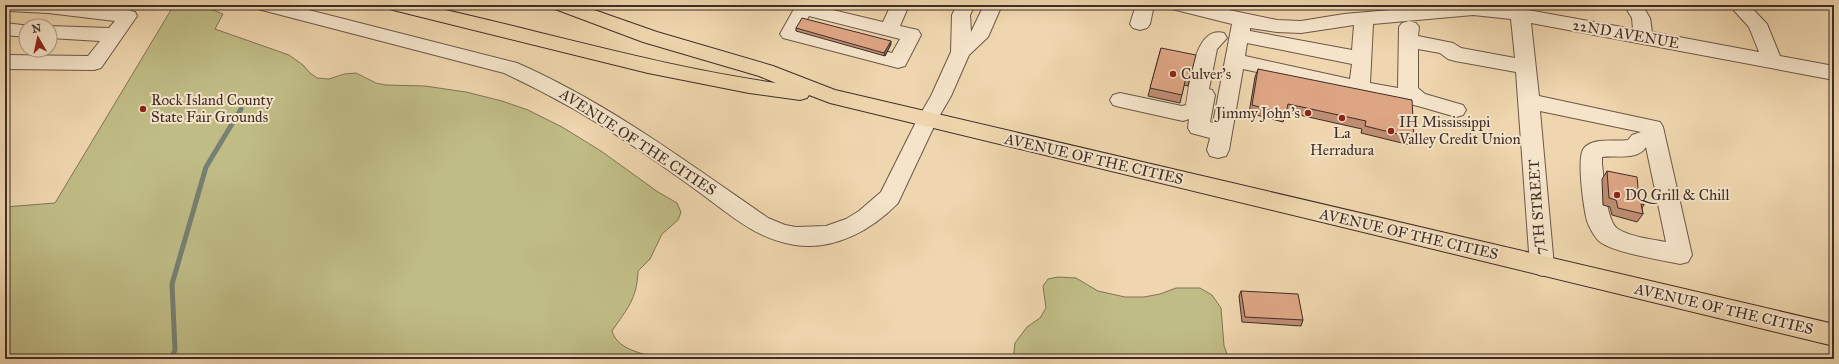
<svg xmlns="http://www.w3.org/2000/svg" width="1839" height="364" font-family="'IM FELL Great Primer',serif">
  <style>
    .green { fill: #c0bc86; stroke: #807456 }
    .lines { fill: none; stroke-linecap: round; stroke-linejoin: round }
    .stream { stroke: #768173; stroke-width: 5 }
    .minor-casing { stroke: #6b5748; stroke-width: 2 }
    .major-casing { stroke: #3f2d26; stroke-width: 2 }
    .minor { fill: #f5e4ca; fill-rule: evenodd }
    .major { fill: #efd6ae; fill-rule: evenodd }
    .wall { fill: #bf8e72; stroke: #3f2d26 }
    .shaded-wall { fill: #9b745c; stroke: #3f2d26 }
    .building { fill: #dea584; stroke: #3f2d26 }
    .poi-dot { fill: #8f2418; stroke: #f5e4ca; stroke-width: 1.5 }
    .labels { text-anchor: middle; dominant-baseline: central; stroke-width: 4; stroke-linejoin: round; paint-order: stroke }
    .street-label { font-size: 15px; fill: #3f2d26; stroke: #f5e4ca }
    .poi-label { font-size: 15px; fill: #3f2d26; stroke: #f5e4ca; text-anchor: start }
  </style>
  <rect width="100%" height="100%" fill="#efd6ae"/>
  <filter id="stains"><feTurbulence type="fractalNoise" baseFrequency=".005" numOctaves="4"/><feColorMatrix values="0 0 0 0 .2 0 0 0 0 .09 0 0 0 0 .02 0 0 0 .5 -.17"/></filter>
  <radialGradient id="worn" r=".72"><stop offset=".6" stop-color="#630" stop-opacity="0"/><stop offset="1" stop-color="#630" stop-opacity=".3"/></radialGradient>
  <g class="green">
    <path d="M174,5H201L223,14L215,29L289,55L303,65L310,73L317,78L329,79L344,74L356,73L376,83L386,85L425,86L466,92L502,101L528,110L562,127L601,151L658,192L677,203L681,212L678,220L662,234L650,259L638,271C637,299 627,309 612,331C618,352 649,355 667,359H5V207L55,203Z"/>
    <polygon points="1058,277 1076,278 1098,291 1125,297 1144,297 1160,294 1176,288 1200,288 1212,295 1221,308 1224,346 1229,359 1013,359 1015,343 1027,327 1040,318 1046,308 1043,286 1048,279"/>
  </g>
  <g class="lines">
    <polyline class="stream" points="171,359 175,350 172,284 206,167 241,109"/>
    <g class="minor-casing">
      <g id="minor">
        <polygon points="5,5 84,5 128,10 135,12 137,16 101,68 94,70 5,69 5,55 88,56 100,41 50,38 49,26 109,28 115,21 48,13 9,11 5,10"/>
        <path d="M256,5H289L517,63C608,103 687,162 768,218L785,225L796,227L826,226L846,219L859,211L881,192L917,120L931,96L951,52L952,15L957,5H975L970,15L971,32L984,5H1002L988,37L969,55L951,96L937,120L898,203C872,230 834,251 795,245C759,240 731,216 703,195C680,178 657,162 633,146C592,118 549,94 504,73L258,9Z"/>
        <path d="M794,5H812L883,22L891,5H909L900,26L918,30L921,35L905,66L898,68L783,38L780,34L794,9ZM809,16L900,39L892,53L801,30Z"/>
        <polygon points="1136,5 1154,5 1150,24 1147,28 1140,30 1133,28 1130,24"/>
        <path d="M1170,5H1205L1277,20L1301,21L1344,14L1449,5H1494L1508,7V5H1526L1528,10L1633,29L1632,18L1624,5H1642L1650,18L1652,32L1759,52L1749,27L1729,5H1749L1767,24L1780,56L1834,66V80L1531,23L1539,96L1660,122L1663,127L1692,255L1688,262L1680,264C1661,260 1615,253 1600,242C1595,238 1589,227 1587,221C1584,209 1576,157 1584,148C1594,137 1615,142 1628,140L1632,135L1641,132L1540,111L1554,266L1550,273L1542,276L1534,273L1530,266L1516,72L1455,61L1448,59L1440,53L1418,49V88L1425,94L1463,105L1466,110L1463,115L1456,117L1418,106L1243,69L1229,150L1226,156L1218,158L1210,156L1207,150L1210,138L1191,133L1188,128L1189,119L1183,121L1120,107L1113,105L1110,100L1113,95L1120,93L1182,106L1186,105C1190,84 1194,25 1224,33L1227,38L1217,49L1209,89L1212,90L1215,95L1210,122L1213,123L1232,24L1172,9ZM1473,15L1511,19L1515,58L1461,48L1453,43L1418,36L1419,27L1416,23L1409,21L1402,23L1399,27L1398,88L1370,83L1373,24ZM1354,25L1352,50L1250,31V28L1277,32L1301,33ZM1247,43L1352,64L1350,79L1245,56ZM1646,147L1666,242C1651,239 1631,237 1618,229C1606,222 1604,178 1602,164V157C1617,155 1637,161 1646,147Z"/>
        <polygon points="5,23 31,26 26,26 26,37 5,35"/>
      </g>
    </g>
    <g class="major-casing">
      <path id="major" d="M388,5H424C541,31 657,66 776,83L759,76L643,42L555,9L553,5H580L657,32L773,66L835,90L1834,324V346L830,103L809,95L807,98L800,100L749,93L648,73L397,11L390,9Z"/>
    </g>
    <use href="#minor" class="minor"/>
    <use href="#major" class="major"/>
  </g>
  <g class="wall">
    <polygon points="857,5 876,5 873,9"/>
    <polygon points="796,28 891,44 885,56 796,31"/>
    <polygon points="1161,48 1190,78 1188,86 1184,85 1180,103 1148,96"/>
    <polygon points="1258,69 1414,138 1410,145 1361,133 1362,129 1286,112 1283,122 1249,113 1255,77"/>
    <polygon points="1607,171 1639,198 1644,205 1642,208 1643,214 1637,222 1612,215 1610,207 1603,205 1602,179"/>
    <polygon points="1241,291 1303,320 1301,326 1242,322 1239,296"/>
  </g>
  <g class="shaded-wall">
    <polygon points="873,5 876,5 873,9"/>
    <polygon points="891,41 891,44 885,56 884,53"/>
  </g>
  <g class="building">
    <polygon points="802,18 891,41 884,53 796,28"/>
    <polygon points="1161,48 1196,55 1190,78 1186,77 1182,95 1150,88"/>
    <polygon points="1258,69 1412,100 1414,138 1365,126 1366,121 1288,104 1286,114 1252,105"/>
    <polygon points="1607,171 1637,177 1639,198 1644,199 1644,205 1641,204 1643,214 1618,208 1616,200 1609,198"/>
    <polygon points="1241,291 1298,294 1303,320 1245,317"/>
  </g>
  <g class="poi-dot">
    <circle cx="1173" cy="74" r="4"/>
    <circle cx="143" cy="109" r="4"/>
    <circle cx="1308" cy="113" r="4"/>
    <circle cx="1342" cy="118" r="4"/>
    <circle cx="1391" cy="131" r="4"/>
    <circle cx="1617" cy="195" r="4"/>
  </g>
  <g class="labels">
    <g class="street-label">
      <text transform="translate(1626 34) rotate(10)">22ND AVENUE</text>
      <text transform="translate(638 142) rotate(33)">AVENUE OF THE CITIES</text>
      <text transform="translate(1094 159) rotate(13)">AVENUE OF THE CITIES</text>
      <text transform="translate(1537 207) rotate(-94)">7TH STREET</text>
      <text transform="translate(1409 234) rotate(13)">AVENUE OF THE CITIES</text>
      <text transform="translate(1724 309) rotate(13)">AVENUE OF THE CITIES</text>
    </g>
    <g class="poi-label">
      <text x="1181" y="74">Culver's</text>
      <text x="151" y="100">Rock Island County<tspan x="151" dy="17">State Fair Grounds</tspan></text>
      <text x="1300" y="113" text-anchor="end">Jimmy John's</text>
      <text x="1399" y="122">IH Mississippi<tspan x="1399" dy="17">Valley Credit Union</tspan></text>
      <text x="1342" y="133" text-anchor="middle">La<tspan x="1342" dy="17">Herradura</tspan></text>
      <text x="1625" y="195">DQ Grill &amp; Chill</text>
    </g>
  </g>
  <rect width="1839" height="364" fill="none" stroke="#efd6ae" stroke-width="20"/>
  <rect x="6" y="6" width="1827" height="352" fill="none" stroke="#3f2d26" stroke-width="2"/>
  <rect x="10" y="10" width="1819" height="344" fill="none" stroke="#3f2d26"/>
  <g transform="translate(38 38) rotate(351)"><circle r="19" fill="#f5e4ca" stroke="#ac9b88"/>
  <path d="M0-3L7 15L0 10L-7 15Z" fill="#8f2418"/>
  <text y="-6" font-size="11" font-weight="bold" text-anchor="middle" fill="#3f2d26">N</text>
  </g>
  <rect width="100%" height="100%" filter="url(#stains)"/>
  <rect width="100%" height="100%" fill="url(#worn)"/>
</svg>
